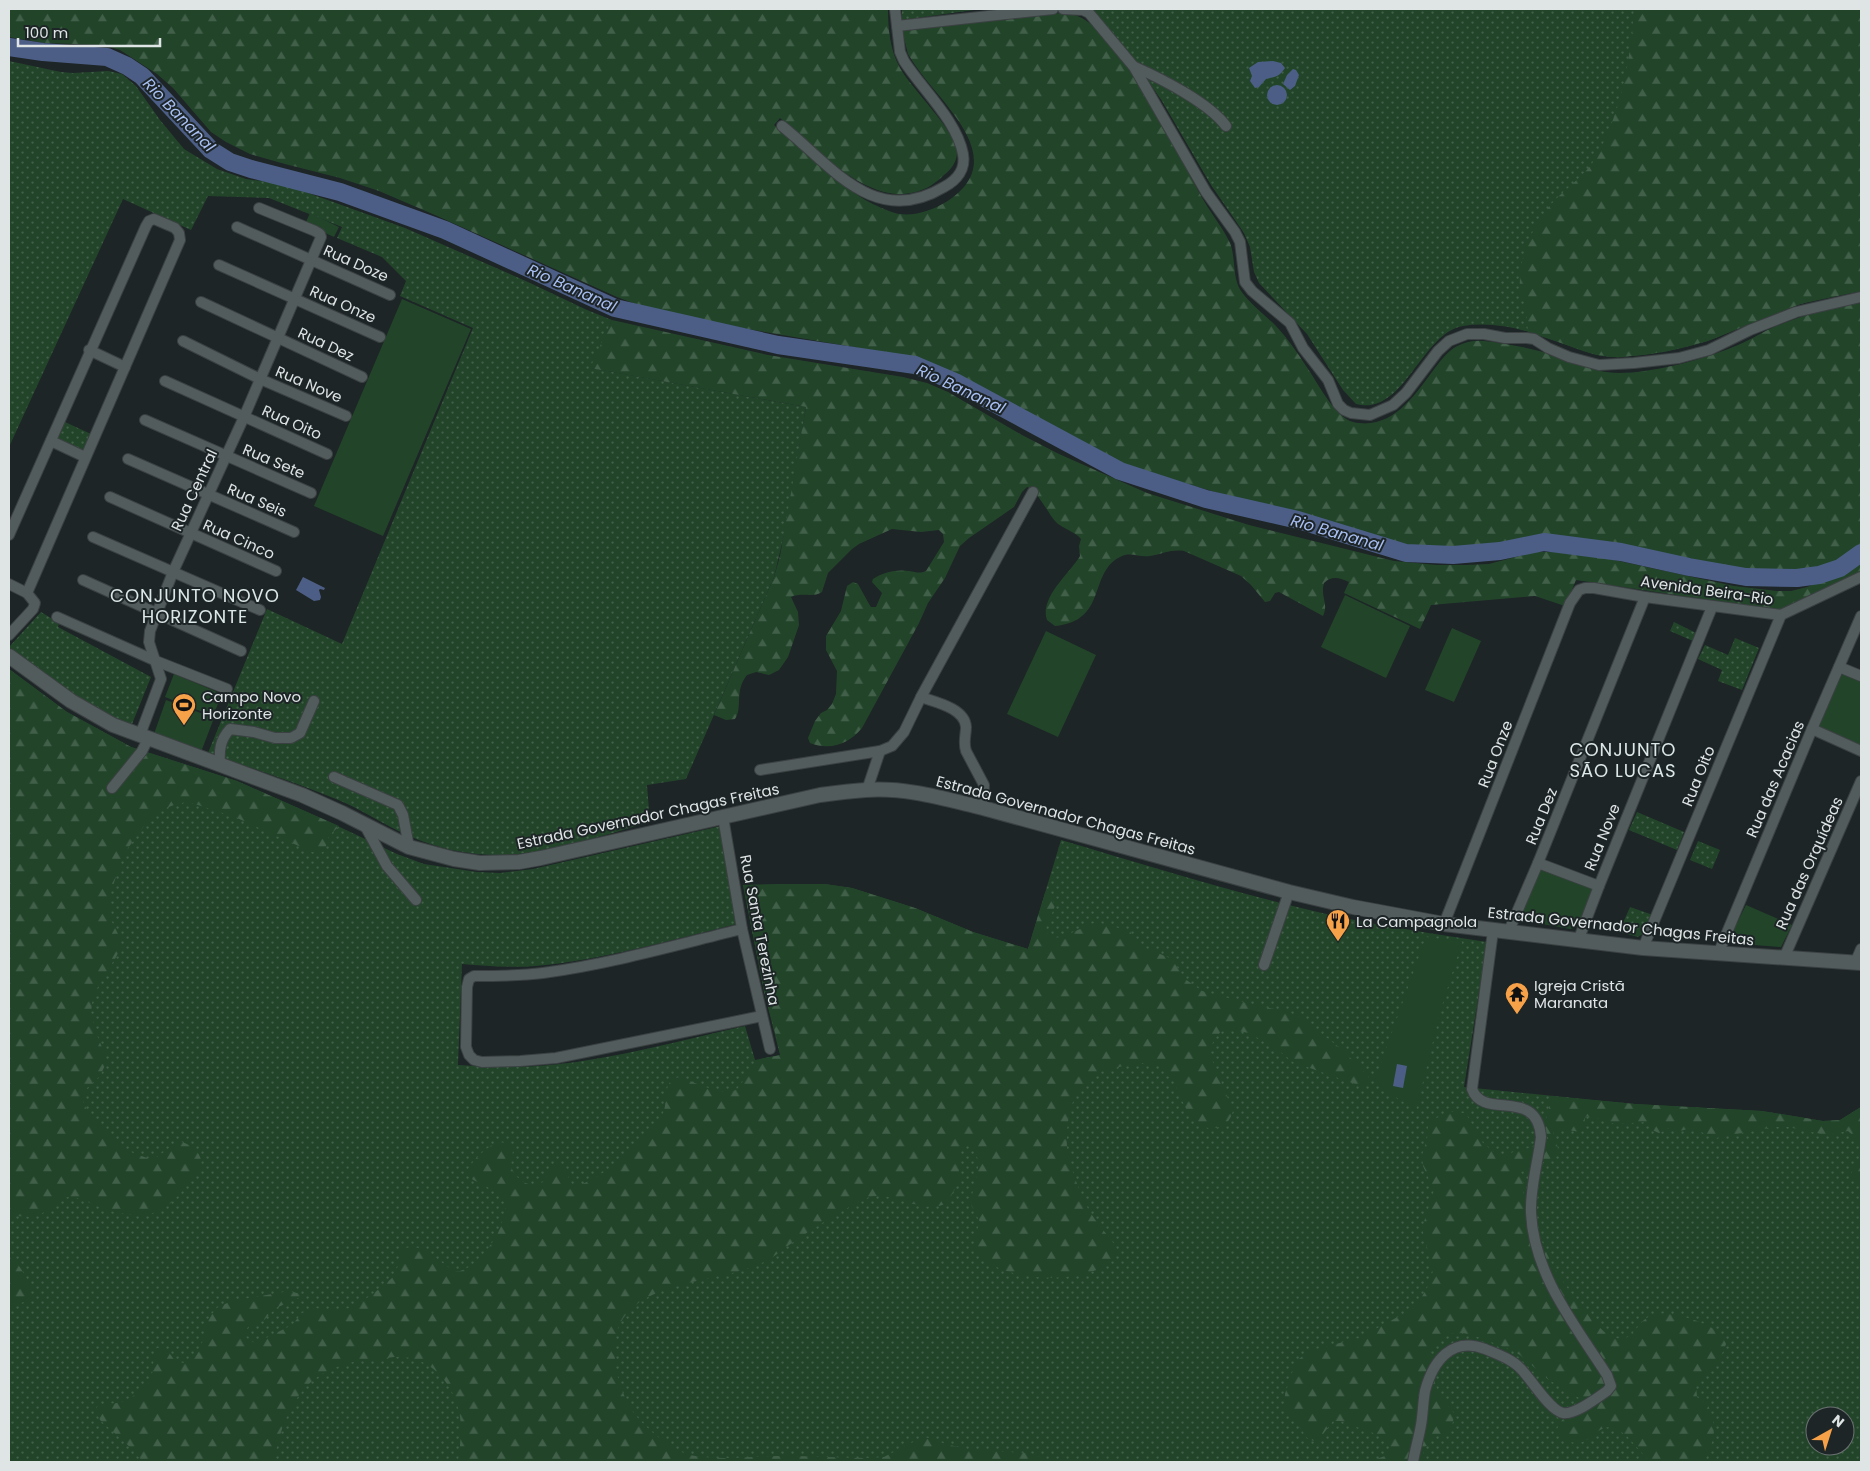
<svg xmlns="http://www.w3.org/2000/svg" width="1870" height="1471" font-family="Poppins,sans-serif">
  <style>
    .grass { fill: url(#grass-dots); fill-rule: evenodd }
    .forest { fill: url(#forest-firs) }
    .park { fill: #22452a }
    .water { fill: #4c5e86 }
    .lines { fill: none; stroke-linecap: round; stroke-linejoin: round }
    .river { stroke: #4c5e86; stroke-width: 18 }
    .street-casing { stroke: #3b4142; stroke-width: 12 }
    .secondary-casing { stroke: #3b4142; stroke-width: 16 }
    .street { stroke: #535c5d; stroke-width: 10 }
    .secondary { stroke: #535c5d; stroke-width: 14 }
    .labels { text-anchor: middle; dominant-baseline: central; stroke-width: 4; stroke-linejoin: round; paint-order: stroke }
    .street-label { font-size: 15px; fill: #dfe4e5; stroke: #1d2526 }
    .poi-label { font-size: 15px; fill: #dfe4e5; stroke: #1d2526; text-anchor: start }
    .water-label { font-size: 16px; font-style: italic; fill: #a8bff4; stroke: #1d2526 }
    .quarter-label { font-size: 18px; letter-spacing: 1px; fill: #dce7e8; stroke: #1d2526 }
  </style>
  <defs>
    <pattern id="grass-dots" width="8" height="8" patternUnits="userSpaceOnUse" patternTransform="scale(1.25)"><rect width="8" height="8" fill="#22452a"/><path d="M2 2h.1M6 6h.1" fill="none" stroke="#426049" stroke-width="1.8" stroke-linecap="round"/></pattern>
    <pattern id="forest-firs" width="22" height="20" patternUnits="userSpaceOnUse" patternTransform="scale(1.25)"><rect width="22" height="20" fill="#22452a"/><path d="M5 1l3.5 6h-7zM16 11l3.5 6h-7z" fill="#426049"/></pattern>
  </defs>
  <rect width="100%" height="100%" fill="#1d2526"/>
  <g class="grass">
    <polygon points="902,9 981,9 902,20"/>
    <path d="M1103,9H1861V291C1840,295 1818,298 1798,305C1781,311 1763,318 1745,325C1732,330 1720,337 1707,341C1679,350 1650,355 1622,357C1599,359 1577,349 1556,341C1527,330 1494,321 1463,326C1421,333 1404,417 1356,404L1343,390L1307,334L1259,283L1254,272L1250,247L1244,233L1211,185L1162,101L1144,75L1093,10Z"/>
    <path d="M9,61L61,72L73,73L108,71L122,74L136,86L160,120L184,149L217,169L246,179L275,183L300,190L405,228L528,282L587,310L612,320L591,368L806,407L786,527L774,577L686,779L647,785L650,822C605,835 544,855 499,855C467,855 435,848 407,835C383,824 361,809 336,799C294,782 251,768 208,753L267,609L342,644L473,328L400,296L406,281L382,257L337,238L342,227L269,198L208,196L191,230L123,199L9,447Z"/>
    <polygon points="65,422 91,434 84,451 57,439"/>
    <polygon points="41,612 59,623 58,627 151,677 132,724 125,724 116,721 68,690 9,647"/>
    <polygon points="1674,622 1696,633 1693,641 1670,631"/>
    <polygon points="1735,638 1759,648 1742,690 1718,681 1722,670 1698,659 1705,645 1728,655"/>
    <path d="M9,669L67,712L131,747L237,781L327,821L397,854L424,864L477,872L500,873L533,869L721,826L737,924C671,940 603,960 535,966C511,968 486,966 462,964L458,1065C489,1067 520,1068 550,1065C616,1059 681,1040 745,1026L755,1060L780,1055L764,991L743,885L824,884L852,888L915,908L973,932L1028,949L1061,840C1163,870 1265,903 1370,923C1409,930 1448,936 1487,942L1464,1087L1635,1104L1762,1111L1823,1121L1840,1120L1861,1107V1462H9ZM1815,1416H1845V1446H1815Z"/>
    <polygon points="1637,812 1684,832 1677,850 1629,830"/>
    <polygon points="1698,841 1720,850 1712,869 1690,860"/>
    <polygon points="1630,907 1653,915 1644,933 1638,937 1619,932"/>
  </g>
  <g class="forest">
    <path d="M9,9H888C888,29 890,50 900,68C912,90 956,130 957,153C957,161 951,170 944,175C935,184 924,191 911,193C866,203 811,145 780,118L774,125C812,156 843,194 889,211C908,219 929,212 946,202C1014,159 940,104 913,62L908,54L902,30C933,27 963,24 994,20C1019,17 1049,10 1074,15C1117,25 1182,162 1204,201C1212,215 1223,228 1230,243C1236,258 1232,278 1241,291C1250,304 1265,315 1276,326C1287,338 1297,352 1306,366C1317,381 1334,417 1353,422C1392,431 1415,395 1435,368C1443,358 1450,348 1462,344C1474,339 1486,341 1499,343C1511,345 1524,347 1535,350C1563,356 1590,373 1619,373C1652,373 1702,360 1733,347C1747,342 1759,334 1772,328C1796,317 1835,306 1861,303V544C1805,594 1715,567 1651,552C1631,548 1611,544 1591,541C1578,539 1564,535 1551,535C1538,535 1524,540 1511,542C1481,546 1446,550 1415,548C1375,545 1336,526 1298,515C1256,503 1213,492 1171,479C1157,475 1141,472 1127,466C1050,433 983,375 900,355L712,323L641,306L617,297L435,215L379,191L340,178L285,164L250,154L226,142L211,132L173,88L157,74L120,50L104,45L44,43L9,37Z"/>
    <path d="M1634,9H1861V291L1800,304L1708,341L1668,351L1641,355L1619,357L1597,355L1528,332C1527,324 1527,316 1526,309C1524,301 1520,294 1520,287C1518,256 1534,222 1555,200C1567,188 1587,173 1595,159C1622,111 1630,63 1634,9Z"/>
    <path d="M612,320L768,355L903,377L927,383L948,392L1022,435L1059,454L1147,493L1249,525L1394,561L1437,565H1466L1489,564L1535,552H1562L1591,555L1734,586L1777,591H1791L1807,587L1824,580L1861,560V576L1784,610H1777L1576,580L1565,606L1535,596L1431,605L1420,629L1344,593L1349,582C1341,578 1331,575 1324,583C1320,597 1329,603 1323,616L1279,592L1275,593L1270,601L1265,602L1251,585L1241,576L1184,551C1171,549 1163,554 1150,556C1139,558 1131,551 1120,557C1088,573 1108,621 1055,626L1047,620C1039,598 1070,573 1080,556L1079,546L1081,539C1075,531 1062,529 1055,521C1048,513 1036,489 1027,487L1022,492L1014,507L969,538L960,546L945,578L928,603L919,623L862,728C849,744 830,751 810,743L808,738L815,721L821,713L827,710L832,704L836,694L837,671L826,650V636L841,611L847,586L853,582L858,584L869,604L871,607H876L882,593L872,582L873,579C882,572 898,569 909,571C916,572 919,574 926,571L944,542L943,534L939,530L921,532L892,529L859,544L852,549L828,573L822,592C813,598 802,592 791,597L798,612L799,625L788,657L779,670L769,675L756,672L747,675C734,691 743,708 735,719L726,720L714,715L774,577L780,556L806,407L590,368Z"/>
    <path d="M9,669L67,712L131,747L237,781L339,826L329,836L325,850L321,853L312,852L235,817L198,805L186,802L174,805L161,810L149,819L123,855L110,895L112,922L121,940V947L115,959L100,981L92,1003L91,1013L97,1035L105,1055L106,1063L100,1076L85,1090L82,1099L91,1119L115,1141L133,1153L147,1158L157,1157L179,1141C187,1143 197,1149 200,1157C205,1167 195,1176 189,1183C181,1192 172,1204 161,1210C142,1219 116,1214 97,1206C89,1203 78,1196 68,1197C55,1200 48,1213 35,1216C29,1218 17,1215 9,1216Z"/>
    <path d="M780,884H825L852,888L915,908L973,932L1028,949L1045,893L1053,901L1055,906L1045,931L1051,938L1062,937L1096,922L1130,931L1136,944L1172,959L1185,979L1202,991L1258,1006L1285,1011L1300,1017L1340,1048L1360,1067L1370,1079V1082L1365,1086L1358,1085L1293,1062L1277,1049L1249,1033L1227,1029C1215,1033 1210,1045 1211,1057L1233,1111C1231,1118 1227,1125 1219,1127C1189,1136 1182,1094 1171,1077C1158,1057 1135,1063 1115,1068C1108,1070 1100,1071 1094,1075C1089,1078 1084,1084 1080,1088C1069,1104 1066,1128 1067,1147C1069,1164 1082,1201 1092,1215C1099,1227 1110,1236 1117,1249C1112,1288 985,1288 975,1244C973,1237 978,1229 980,1222L971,1205C971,1184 991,1155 964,1144L959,1148V1182L947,1203C921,1216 897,1191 870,1197C862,1199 853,1204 846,1209C829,1218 812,1229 795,1241C785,1247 775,1257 764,1262C754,1266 742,1271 732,1273C684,1285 607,1291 615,1359C616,1375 622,1394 631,1409C641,1425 671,1450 690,1455C718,1461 751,1456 780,1456C810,1456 841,1458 871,1458L884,1457L923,1437L934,1439L945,1444L972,1450L1028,1453L1035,1454L1045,1462H458C460,1448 462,1431 460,1416C455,1388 435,1359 403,1357C395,1356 385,1359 377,1359C353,1360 327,1367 310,1383C288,1404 279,1433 274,1462H143L131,1448L100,1420C89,1400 106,1405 117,1403C124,1402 132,1397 138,1393C159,1380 149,1365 157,1348L165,1347L175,1361L184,1363L193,1360L201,1348L205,1328L211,1315L218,1307L232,1301L289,1291L305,1295L276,1308L264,1320L249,1326L245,1331L246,1337L250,1341L256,1343L292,1325L302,1313L315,1308L328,1310L353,1308L382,1287L392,1278L398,1266L401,1251C418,1237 440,1264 455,1271C470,1274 492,1245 498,1233C502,1224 504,1215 506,1206C498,1185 467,1182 467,1173C467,1165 489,1145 496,1143C503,1141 508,1144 513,1149C513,1156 510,1163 512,1169C516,1180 533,1191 544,1181C547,1177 548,1171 550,1166C565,1157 566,1178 574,1186C600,1183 648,1137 662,1115C670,1102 660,1080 680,1077C694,1082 725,1098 737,1089L760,1059L781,1055L764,991L743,885Z"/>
    <path d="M1549,1096L1635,1104L1762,1111L1823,1121L1840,1120L1861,1107V1143L1848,1131L1832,1134H1821L1788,1127H1774L1716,1138L1691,1128L1680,1131L1669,1128L1659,1133L1652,1130L1646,1122L1618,1124L1611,1123L1602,1117L1595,1120L1587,1116L1585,1118L1584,1128L1581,1132L1560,1129L1553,1133V1135L1558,1148L1554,1157L1521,1172C1526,1181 1522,1191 1524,1201C1526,1211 1533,1221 1537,1229C1541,1237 1543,1246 1547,1254C1555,1273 1592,1325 1609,1335C1634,1348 1634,1322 1652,1315C1666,1309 1702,1321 1714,1329C1720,1333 1723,1338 1726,1344C1721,1362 1707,1371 1696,1386L1697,1397C1701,1400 1707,1403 1709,1408C1718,1427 1713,1445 1704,1462H1650L1626,1435L1613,1427C1610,1427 1605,1427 1602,1429C1589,1435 1587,1446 1571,1442C1563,1441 1560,1436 1557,1429L1560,1423L1579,1398L1549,1380L1520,1355L1511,1350L1481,1338L1463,1333L1448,1334L1439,1341L1431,1351L1428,1364L1440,1397L1454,1413C1453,1430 1449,1434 1432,1437L1424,1451L1421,1462H1368L1385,1456L1390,1449L1386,1439L1376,1434L1340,1421H1333L1317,1442L1308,1439L1286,1408L1285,1394L1293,1370L1299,1359L1309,1351L1359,1338L1416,1307L1427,1288L1433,1271L1423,1232L1424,1222L1434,1190L1423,1166L1422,1155L1427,1140L1428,1126L1431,1121L1446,1113L1456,1111L1466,1114L1483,1143L1501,1158L1513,1152L1526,1149L1549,1139L1545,1134L1544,1128L1549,1109Z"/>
    <polygon points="1861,1158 1861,1186 1851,1175 1854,1165"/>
    <path d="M9,1251C19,1268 53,1305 9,1304Z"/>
  </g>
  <g class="park">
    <polygon points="310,213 339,227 334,237 305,224"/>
    <polygon points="402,299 471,329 383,536 314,506"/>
    <polygon points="1345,595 1410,626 1386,678 1321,647"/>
    <polygon points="1452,628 1481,641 1454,702 1425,690"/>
    <polygon points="1046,631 1096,655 1058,737 1007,714"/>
    <polygon points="174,674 222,694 213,716 165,697"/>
    <polygon points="1842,674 1861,682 1861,747 1817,728"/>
    <polygon points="166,700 214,718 201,752 154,734"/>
    <polygon points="1541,867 1594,887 1577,927 1570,929 1520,920"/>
    <polygon points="1746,905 1792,925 1781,947 1727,943"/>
    <polygon points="1426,937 1462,942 1441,1009 1416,1110 1374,1083"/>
  </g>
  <g class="water">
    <path d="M1273,61L1281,63L1285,68C1278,78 1276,76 1266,79L1259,87L1255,88L1250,81L1252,76L1249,68L1258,62Z"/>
    <polygon points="1293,69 1296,70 1299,75 1295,86 1290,90 1283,84 1287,75"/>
    <circle cx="1277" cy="95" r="10"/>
    <polygon points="303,577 325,588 324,590 320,589 319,590 321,597 320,600 314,601 296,590"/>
    <polygon points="1397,1064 1407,1066 1403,1088 1393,1086"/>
  </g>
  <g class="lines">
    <polyline class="river" points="9,47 43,52 107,57 127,66 142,76 211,150 230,162 251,169 340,192 445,230 615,308 778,345 915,365 955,382 1120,471 1206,499 1298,520 1406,553 1453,555 1500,551 1544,542 1621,552 1689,567 1746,577 1797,578 1819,575 1840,568 1861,553"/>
    <g class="street-casing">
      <g id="street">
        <polyline points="1063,9 1083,10 1089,13 1134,67 1206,192 1235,232 1240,242 1245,282 1252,291 1290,323 1303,348 1328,380 1338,404 1344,410 1351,413 1370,415 1393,405 1406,393 1438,351 1449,341 1467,334 1484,334 1505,338 1527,338 1534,339 1548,348 1569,357 1599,365 1634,363 1679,358 1709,350 1750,330 1796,312 1861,297"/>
        <polyline points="897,26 1053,9"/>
        <path d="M1135,67C1162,79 1209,103 1226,126"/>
        <path d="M782,126C831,165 874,229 944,187C957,180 966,169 963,154C957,121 922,89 904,61L900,52L895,9"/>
        <polyline points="237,227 390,295"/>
        <polyline points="219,265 380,337"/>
        <polyline points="201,302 362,377"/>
        <polyline points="183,341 260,379 346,416"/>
        <polyline points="89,350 125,367"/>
        <polyline points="165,381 327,454"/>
        <polyline points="145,420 311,493"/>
        <polyline points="51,441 85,457"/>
        <polyline points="128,459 294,532"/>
        <polyline points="110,497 276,571"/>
        <polyline points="9,535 146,226 149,221 154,219 175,228 179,233 180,240 27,593"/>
        <polyline points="93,537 260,610"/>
        <polyline points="83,580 241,651"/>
        <polyline points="9,584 27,593 35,603 33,609 9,635"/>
        <polyline points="57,617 156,661 227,689"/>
        <polyline points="1839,667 1861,676"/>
        <path d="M921,697C935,702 965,708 966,727C966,735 963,742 966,751L984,785L983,808"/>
        <polyline points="1812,729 1861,751"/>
        <polyline points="140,735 161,679 149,642 150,631 173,572 244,417 321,237 320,234 315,231 259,208"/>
        <path d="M220,765C219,750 220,740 230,729L254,732L275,738H291L300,733L314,701"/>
        <polyline points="760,770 880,751 892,746 904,732 921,697 1033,492"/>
        <polyline points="334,777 398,805 403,815 409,847"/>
        <polyline points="112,788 142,751 148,739"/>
        <polyline points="867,790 880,751"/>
        <polyline points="723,817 742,929 770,1049"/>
        <polyline points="364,824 387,866 416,900"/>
        <polyline points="1538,863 1599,886"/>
        <polyline points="1444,924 1570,603 1579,590 1585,588 1594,588 1645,597 1781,615 1861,577"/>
        <path d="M742,929C676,945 610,964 543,973C520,976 497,976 474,976L469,979L467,987L466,1047L469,1055L474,1060L482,1062L520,1061L556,1058L762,1016"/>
        <polyline points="1508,933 1538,863 1645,597"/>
        <polyline points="1578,941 1599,886 1712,607"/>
        <polyline points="1643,948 1781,615"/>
        <polyline points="1718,954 1812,729 1861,616"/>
        <polyline points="1784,958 1861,781"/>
        <polyline points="1855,963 1861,949"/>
        <polyline points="1264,965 1289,892"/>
        <path d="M1413,1462C1415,1450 1419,1437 1421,1425C1423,1414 1423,1402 1425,1391C1433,1361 1452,1336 1485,1349C1497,1354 1512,1359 1521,1369C1531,1379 1550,1411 1563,1413C1575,1415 1597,1398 1607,1391L1611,1386L1607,1375C1575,1325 1534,1275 1531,1213C1530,1188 1538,1162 1541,1137C1537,1086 1483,1121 1472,1089L1493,931"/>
      </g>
    </g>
    <g class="secondary-casing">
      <path id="secondary" d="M9,656L71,701L113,725L302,795L342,813L409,847L454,859L480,863L519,862L541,858L820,795C835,793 851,791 866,790C906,787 945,799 983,808L1289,892L1353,907L1444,924L1643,948L1861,963"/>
    </g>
    <use href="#street" class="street"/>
    <use href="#secondary" class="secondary"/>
  </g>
  <defs>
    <g id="stadium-pin" transform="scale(1.25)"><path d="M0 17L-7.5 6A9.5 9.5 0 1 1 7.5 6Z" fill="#f7a149" stroke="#1d2526"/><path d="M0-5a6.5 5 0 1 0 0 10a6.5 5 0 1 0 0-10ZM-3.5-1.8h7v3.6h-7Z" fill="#111"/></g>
    <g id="restaurant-pin" transform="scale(1.25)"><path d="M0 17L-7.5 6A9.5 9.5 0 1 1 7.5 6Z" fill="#f7a149" stroke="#1d2526"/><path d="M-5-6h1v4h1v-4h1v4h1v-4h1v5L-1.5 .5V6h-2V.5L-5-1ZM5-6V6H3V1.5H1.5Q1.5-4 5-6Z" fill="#111"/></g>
    <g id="temple-pin" transform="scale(1.25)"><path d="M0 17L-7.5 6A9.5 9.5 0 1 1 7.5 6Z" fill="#f7a149" stroke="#1d2526"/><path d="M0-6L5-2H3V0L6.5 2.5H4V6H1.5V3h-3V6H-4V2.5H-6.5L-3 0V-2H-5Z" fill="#111"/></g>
  </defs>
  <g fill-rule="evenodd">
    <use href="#stadium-pin" x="184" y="705"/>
    <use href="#restaurant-pin" x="1338" y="921"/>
    <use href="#temple-pin" x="1517" y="994"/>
  </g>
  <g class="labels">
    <g class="street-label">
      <text transform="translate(356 263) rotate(24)">Rua Doze</text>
      <text transform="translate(343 304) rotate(24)">Rua Onze</text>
      <text transform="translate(326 344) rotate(25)">Rua Dez</text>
      <text transform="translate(309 384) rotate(23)">Rua Nove</text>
      <text transform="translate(292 422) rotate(24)">Rua Oito</text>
      <text transform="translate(274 461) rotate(23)">Rua Sete</text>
      <text transform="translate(194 490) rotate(-65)">Rua Central</text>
      <text transform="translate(257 500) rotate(23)">Rua Seis</text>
      <text transform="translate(239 539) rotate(24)">Rua Cinco</text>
      <text transform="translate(1707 590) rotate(8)">Avenida Beira-Rio</text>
      <text transform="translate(1495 754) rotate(-69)">Rua Onze</text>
      <text transform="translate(1698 776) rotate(-68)">Rua Oito</text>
      <text transform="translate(1775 779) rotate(-67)">Rua das Acacias</text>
      <text transform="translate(1066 815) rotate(15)">Estrada Governador Chagas Freitas</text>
      <text transform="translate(648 816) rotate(-12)">Estrada Governador Chagas Freitas</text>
      <text transform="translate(1541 816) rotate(-68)">Rua Dez</text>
      <text transform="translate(1602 837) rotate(-68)">Rua Nove</text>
      <text transform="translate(1809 863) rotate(-66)">Rua das Orquídeas</text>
      <text transform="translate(1621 926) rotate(6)">Estrada Governador Chagas Freitas</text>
      <text transform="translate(760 930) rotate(79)">Rua Santa Terezinha</text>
    </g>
    <g class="poi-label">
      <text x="202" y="696">Campo Novo<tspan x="202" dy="17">Horizonte</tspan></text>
      <text x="1356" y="921">La Campagnola</text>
      <text x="1534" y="985">Igreja Cristã<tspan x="1534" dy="17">Maranata</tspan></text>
    </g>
    <g class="water-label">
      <text transform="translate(179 115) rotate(46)">Rio Bananal</text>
      <text transform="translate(572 288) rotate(24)">Rio Bananal</text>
      <text transform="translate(961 389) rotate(25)">Rio Bananal</text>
      <text transform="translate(1337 533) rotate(16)">Rio Bananal</text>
    </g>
    <g class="quarter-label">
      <text x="195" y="595">CONJUNTO NOVO<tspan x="195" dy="21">HORIZONTE</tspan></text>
      <text x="1623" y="749">CONJUNTO<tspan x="1623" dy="21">SÃO LUCAS</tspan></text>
    </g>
  </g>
  <rect width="1870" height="1471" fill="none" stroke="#dfe4e5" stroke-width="20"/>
  <g transform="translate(1830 1431) rotate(39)"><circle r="24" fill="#1d2526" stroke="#6b7172"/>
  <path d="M0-4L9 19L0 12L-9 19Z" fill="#f7a149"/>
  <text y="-8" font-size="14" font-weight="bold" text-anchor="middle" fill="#dfe4e5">N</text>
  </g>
  <path d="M18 38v8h142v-8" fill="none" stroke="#dfe4e5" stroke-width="2.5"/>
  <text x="25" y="38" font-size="15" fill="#dfe4e5" stroke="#1d2526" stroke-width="4" paint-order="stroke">100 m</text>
</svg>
